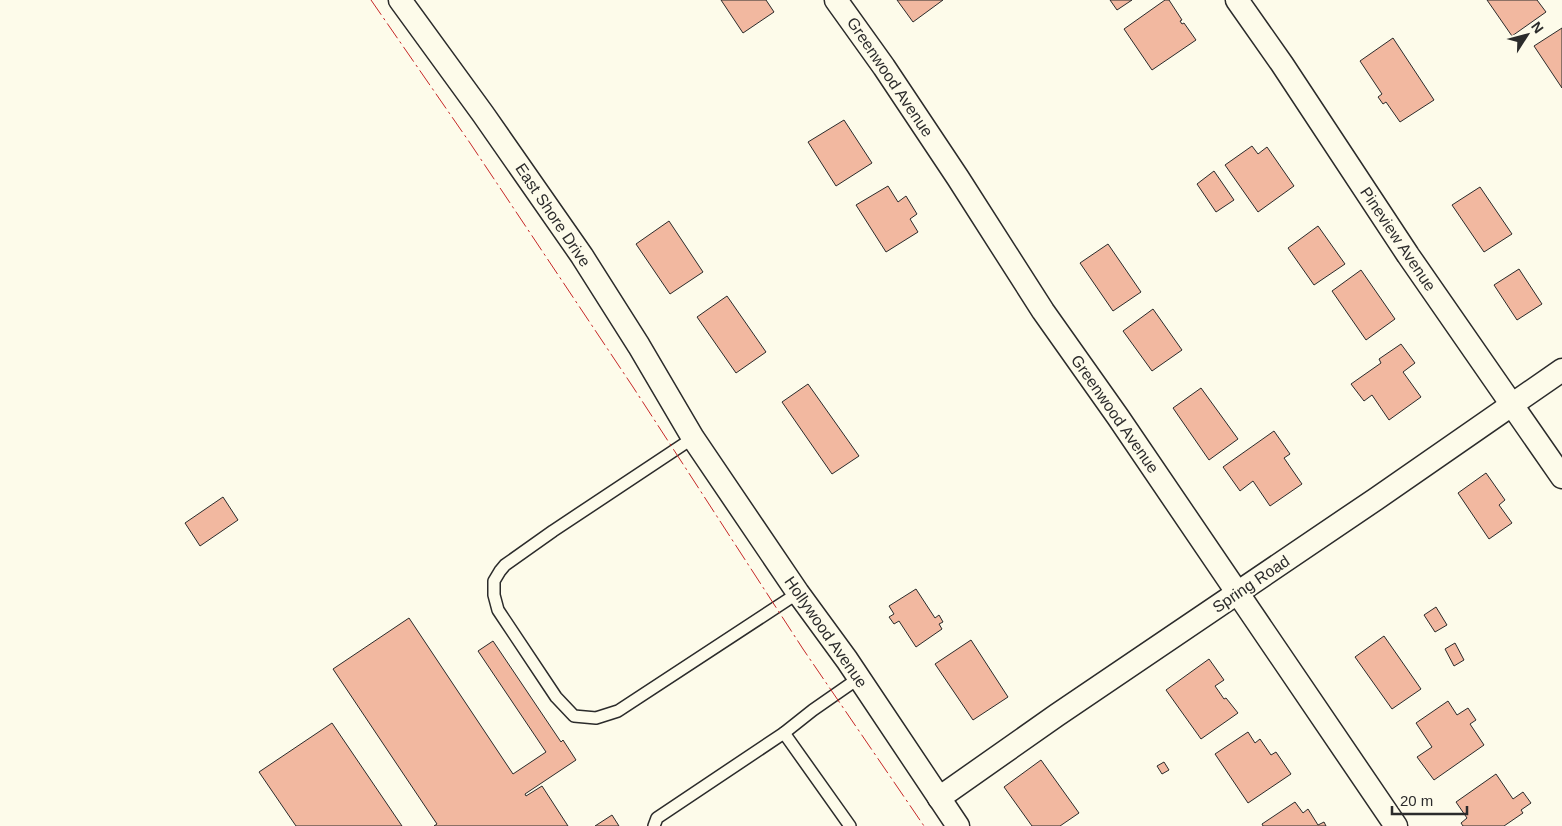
<svg xmlns="http://www.w3.org/2000/svg" width="1562" height="826" font-family="Arial,sans-serif">
  <style>
    .building { fill: #f2b8a0; stroke: #2b2b2b }
    .lines { fill: none; stroke-linecap: round; stroke-linejoin: round }
    .service-casing { stroke: #2b2b2b; stroke-width: 14 }
    .minor-casing { stroke: #2b2b2b; stroke-width: 25 }
    .service { stroke: #fdfbea; stroke-width: 11 }
    .minor { stroke: #fdfbea; stroke-width: 22 }
    .power { stroke: #c62828; stroke-width: 1; stroke-dasharray: 18 4 2.5 4; stroke-linecap: butt }
    .labels { text-anchor: middle; dominant-baseline: central; stroke-width: 4; stroke-linejoin: round; paint-order: stroke }
    .street-label { font-size: 16px; fill: #2b2b2b; stroke: #fdfbea }
  </style>
  <rect width="100%" height="100%" fill="#fdfbea"/>
  <g class="building">
    <polygon points="721,0 766,0 774,12 743,33"/>
    <polygon points="897,0 943,0 913,22"/>
    <polygon points="1110,0 1132,0 1117,10"/>
    <polygon points="1165,0 1169,0 1182,20 1180,21 1182,24 1184,23 1196,40 1152,70 1124,29"/>
    <polygon points="1487,0 1537,0 1546,12 1512,36"/>
    <polygon points="1562,28 1562,88 1534,46"/>
    <polygon points="1393,38 1434,100 1400,122 1386,102 1383,104 1378,97 1382,94 1360,61"/>
    <polygon points="844,120 872,163 836,186 808,142"/>
    <polygon points="1252,146 1258,154 1267,147 1294,186 1258,212 1225,165"/>
    <polygon points="1214,171 1234,200 1216,212 1197,184"/>
    <polygon points="888,186 898,202 906,196 917,214 910,219 918,232 886,252 856,205"/>
    <polygon points="1480,187 1512,234 1484,252 1452,205"/>
    <polygon points="669,221 703,272 670,294 636,244"/>
    <polygon points="1318,226 1345,264 1314,285 1288,248"/>
    <polygon points="1108,244 1141,292 1113,311 1080,263"/>
    <polygon points="1519,269 1542,304 1517,320 1494,285"/>
    <polygon points="1361,270 1395,319 1366,340 1332,291"/>
    <polygon points="727,296 766,352 736,373 697,317"/>
    <polygon points="1153,309 1182,350 1152,371 1123,331"/>
    <polygon points="1401,344 1415,363 1403,372 1421,397 1389,420 1372,395 1364,401 1351,384 1381,363 1379,359"/>
    <polygon points="808,384 859,456 832,474 782,402"/>
    <polygon points="1201,388 1238,439 1209,460 1173,408"/>
    <polygon points="1274,431 1290,454 1284,458 1302,484 1270,506 1253,481 1240,491 1223,467"/>
    <polygon points="1486,473 1505,500 1499,505 1512,523 1489,539 1458,493"/>
    <polygon points="223,497 238,520 200,546 185,523"/>
    <polygon points="916,589 935,618 939,615 943,622 939,624 942,629 916,647 899,621 894,624 889,617 894,614 889,606"/>
    <polygon points="1436,607 1447,625 1435,632 1424,615"/>
    <polygon points="409,618 513,774 546,752 478,651 493,641 561,742 563,740 576,760 525,794 526,796 542,786 568,826 434,826 437,824 333,669"/>
    <polygon points="1384,636 1421,689 1392,709 1355,657"/>
    <polygon points="971,640 1008,697 973,720 935,664"/>
    <polygon points="1455,643 1464,660 1454,666 1445,649"/>
    <polygon points="1209,659 1224,680 1215,686 1224,699 1226,698 1238,713 1201,739 1166,690"/>
    <polygon points="1448,701 1457,715 1468,708 1476,720 1470,724 1484,745 1434,780 1417,757 1432,747 1416,723"/>
    <polygon points="332,723 402,826 296,826 259,772"/>
    <polygon points="1248,732 1255,743 1260,739 1271,755 1276,752 1291,774 1248,803 1215,754"/>
    <polygon points="1041,760 1079,813 1060,826 1032,826 1004,787"/>
    <polygon points="1164,762 1169,770 1162,774 1157,766"/>
    <polygon points="1496,774 1513,799 1523,792 1531,803 1521,810 1523,813 1504,826 1463,826 1461,823 1467,818 1456,802"/>
    <polygon points="1295,802 1303,813 1308,809 1318,825 1324,822 1326,826 1263,826 1262,824"/>
    <polygon points="612,815 619,826 595,826"/>
  </g>
  <g class="lines">
    <g class="service-casing">
      <g id="service">
        <polyline points="693,438 553,531 505,565 500,571 494,581 494,595 498,610 556,697 574,716 596,718 618,711 798,593"/>
        <polyline points="784,733 813,710 859,678"/>
        <polyline points="654,826 657,818 784,733 850,826"/>
      </g>
    </g>
    <g class="minor-casing">
      <g id="minor">
        <polyline points="400,0 483,114 582,256 639,346 693,438 798,593 847,660 958,826"/>
        <polyline points="836,0 884,67 958,178 1043,311 1118,417 1396,826"/>
        <polyline points="1237,0 1282,64 1408,255 1562,477"/>
        <polyline points="939,798 1057,715 1376,499 1562,370"/>
      </g>
    </g>
    <use href="#service" class="service"/>
    <use href="#minor" class="minor"/>
    <polyline class="power" points="371,0 470,143 633,387 803,649 924,826"/>
  </g>
  <g class="labels">
    <g class="street-label">
      <text transform="translate(890 77) rotate(56)">Greenwood Avenue</text>
      <text transform="translate(553 215) rotate(56)">East Shore Drive</text>
      <text transform="translate(1398 239) rotate(56)">Pineview Avenue</text>
      <text transform="translate(1115 414) rotate(55)">Greenwood Avenue</text>
      <text transform="translate(1251 584) rotate(-34)">Spring Road</text>
      <text transform="translate(826 632) rotate(55)">Hollywood Avenue</text>
    </g>
  </g>
  <g transform="translate(1527 35) rotate(54)" stroke="#fdfbea" stroke-width="4" paint-order="stroke">
  <path d="M0-4L9 19L0 12L-9 19Z" fill="#2b2b2b"/>
  <text y="-8" font-size="14" font-weight="bold" text-anchor="middle" fill="#2b2b2b">N</text>
  </g>
  <path d="M1392 806v8h75v-8" fill="none" stroke="#2b2b2b" stroke-width="2.5"/>
  <text x="1400" y="806" font-size="15" fill="#2b2b2b" stroke="#fdfbea" stroke-width="4" paint-order="stroke">20 m</text>
</svg>
